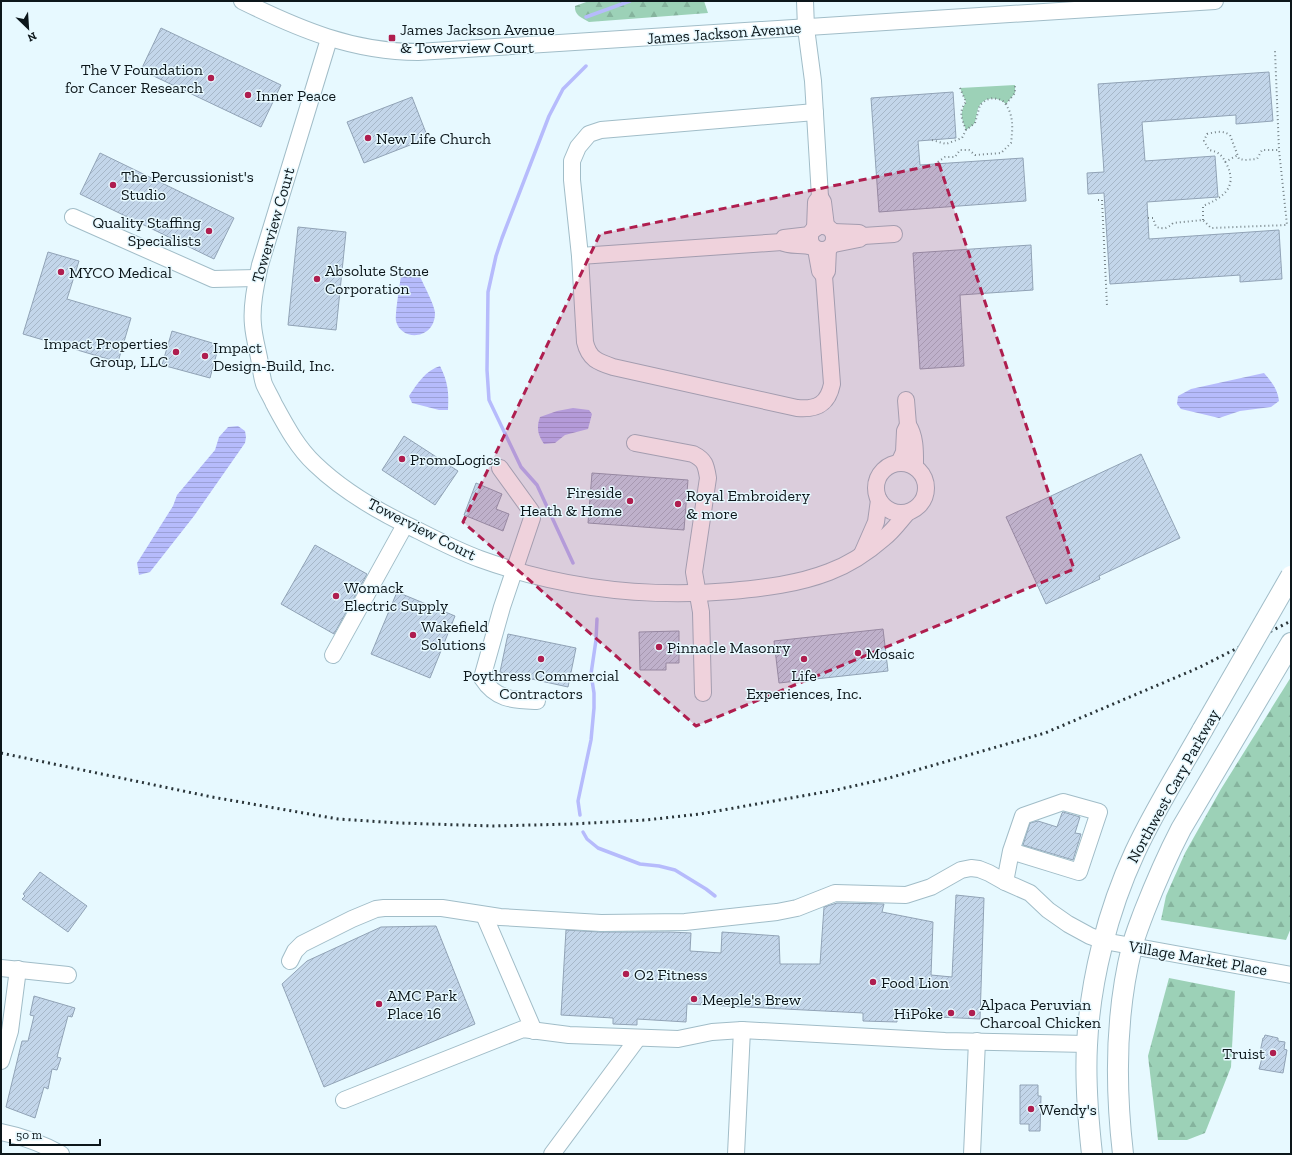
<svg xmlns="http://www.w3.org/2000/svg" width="1292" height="1155" font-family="'Zilla Slab',serif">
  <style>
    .grass { fill: #9cd1b7 }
    .forest { fill: url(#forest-firs) }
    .water { fill: url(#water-rules) }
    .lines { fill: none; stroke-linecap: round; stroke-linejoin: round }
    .stream { stroke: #b6bbfc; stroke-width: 3.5 }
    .building { fill: url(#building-hatch); stroke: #91a3b6 }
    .minor-casing { stroke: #a1bdc8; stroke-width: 18 }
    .major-casing { stroke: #a1bdc8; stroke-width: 22 }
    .path { stroke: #768388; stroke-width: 2; stroke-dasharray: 1 3; stroke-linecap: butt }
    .minor { stroke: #fff; stroke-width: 16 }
    .major { stroke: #fff; stroke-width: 20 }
    .rail { stroke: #2a3539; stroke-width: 3; stroke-dasharray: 2 4; stroke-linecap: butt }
    .major-bridge-casing { stroke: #a1bdc8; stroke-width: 22; stroke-linecap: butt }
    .major-bridge { stroke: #fff; stroke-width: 20 }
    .marked { fill: #af1e4f; fill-opacity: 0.2; stroke: #af1e4f; stroke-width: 3; stroke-dasharray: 8 5; stroke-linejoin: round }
    .poi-dot { fill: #af1e4f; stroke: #e7f9ff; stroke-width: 1.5 }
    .labels { text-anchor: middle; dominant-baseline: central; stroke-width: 3; stroke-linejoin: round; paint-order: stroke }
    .poi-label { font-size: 16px; fill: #0d171b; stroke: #e7f9ff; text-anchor: start }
    .street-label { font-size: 16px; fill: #0d171b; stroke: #e7f9ff }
  </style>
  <defs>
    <pattern id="forest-firs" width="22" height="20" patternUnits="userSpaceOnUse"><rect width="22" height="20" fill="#9cd1b7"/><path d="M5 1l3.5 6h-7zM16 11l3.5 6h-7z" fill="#85b39d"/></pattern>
    <pattern id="water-rules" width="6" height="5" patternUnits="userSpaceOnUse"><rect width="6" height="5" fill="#b6bbfc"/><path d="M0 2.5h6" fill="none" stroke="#9ba0d7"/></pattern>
    <pattern id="building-hatch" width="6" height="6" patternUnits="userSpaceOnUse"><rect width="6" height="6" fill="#c3d6ea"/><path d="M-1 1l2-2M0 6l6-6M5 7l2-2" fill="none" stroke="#a6b7c8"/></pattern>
  </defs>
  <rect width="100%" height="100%" fill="#e7f9ff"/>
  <path class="grass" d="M1015,85V93L1006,104C999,97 986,96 980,105C976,110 977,119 974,124C972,126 969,128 966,130C962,119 959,113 966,102L960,88Z"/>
  <g class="forest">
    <path d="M589,1H704L708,13L589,22C582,18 574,15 575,6Z"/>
    <polygon points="1291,677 1291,928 1286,940 1161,920 1166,896 1185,853 1221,789"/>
    <polygon points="1169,978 1235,991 1231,1067 1205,1133 1187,1140 1158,1140 1148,1056"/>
  </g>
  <g class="water">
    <path d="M410,268L417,270C421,280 435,305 435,313C435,340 401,342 396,321C395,313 400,284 401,275Z"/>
    <path d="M440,366C448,382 449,392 448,410H439L412,403L409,396C417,384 426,370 440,366Z"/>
    <path d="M1264,373C1272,382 1278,390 1279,401L1271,407L1240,411L1219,418L1181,409L1177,404L1178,396L1191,389Z"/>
    <path d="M573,408L589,410L592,414L588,429L565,435L555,443L544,444C538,435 536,428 540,417L557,411Z"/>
    <polygon points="238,426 245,431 246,437 245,443 194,516 150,572 139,575 137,563 173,506 177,495 215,450 219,437 228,427"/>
  </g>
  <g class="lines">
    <g class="stream">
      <polyline points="586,17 630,1"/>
      <polyline points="573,563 537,485 521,467 489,400 487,370 488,292 496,256 502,238 549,116 563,89 586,66"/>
      <polyline points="580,815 578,801 591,740 594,708 594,693 591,674 596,640 597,619"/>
      <polyline points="583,832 587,839 598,848 640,864 659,866 675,870 706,889 715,896"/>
    </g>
  </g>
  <g class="building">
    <polygon points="161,28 281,85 261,127 141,70"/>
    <polygon points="1269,72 1273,121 1236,124 1236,115 1142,122 1145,161 1215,156 1218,197 1147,202 1149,239 1279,230 1282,279 1240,282 1240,275 1110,284 1104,193 1088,194 1087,173 1104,172 1098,84"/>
    <polygon points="953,92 956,138 918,141 920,165 1023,158 1026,201 879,212 871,98"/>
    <polygon points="412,97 428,138 364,163 347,122"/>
    <polygon points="100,153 234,218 214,259 80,194"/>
    <polygon points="298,227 346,232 336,330 288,325"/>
    <polygon points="1031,245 1033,290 960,295 964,366 920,369 913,253"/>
    <polygon points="48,252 79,261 67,299 131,318 118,362 23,334"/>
    <polygon points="172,331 219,345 210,378 162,365"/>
    <polygon points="404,436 458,471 435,505 382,470"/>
    <polygon points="1141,454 1180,538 1099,576 1100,579 1046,604 1006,517"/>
    <polygon points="592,473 688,480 684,530 588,523"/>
    <polygon points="476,483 502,494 496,509 509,514 503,531 464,515"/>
    <polygon points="315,545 367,574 334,634 281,604"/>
    <polygon points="397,592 455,616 430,678 371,654"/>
    <polygon points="883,629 888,671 779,683 774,641"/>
    <polygon points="679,631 679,663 666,663 666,670 640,670 639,632"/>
    <polygon points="508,634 576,648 568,687 500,672"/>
    <polygon points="1063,812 1080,817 1075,833 1081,834 1073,860 1023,845 1030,823 1038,821 1057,827 1062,813"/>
    <polygon points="40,872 87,906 68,932 22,899 25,896 23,894"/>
    <polygon points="956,895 984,898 980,1019 897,1015 897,1022 863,1021 863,1013 687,1004 686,1022 637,1019 637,1025 613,1024 613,1018 561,1015 566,930 600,932 670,932 691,933 690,951 721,953 722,932 779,936 780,964 820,964 824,907 837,903 884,904 882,912 933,922 931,975 952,977"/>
    <polygon points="436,926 475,1024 324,1087 282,984 307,961 381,927"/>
    <polygon points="34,996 75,1008 72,1017 68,1016 57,1057 61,1058 57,1070 52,1069 48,1089 44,1087 35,1118 6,1107 22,1041 28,1041 34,1016 30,1015"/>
    <polygon points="1265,1035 1278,1038 1278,1041 1285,1042 1284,1049 1287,1050 1283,1073 1259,1069 1262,1058 1259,1057 1263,1038 1264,1038"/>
    <polygon points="1020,1085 1038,1085 1038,1096 1041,1096 1040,1131 1029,1131 1029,1124 1020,1124"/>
  </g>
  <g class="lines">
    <g class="minor-casing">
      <g id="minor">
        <path d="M242,1C299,29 353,52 418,52L1215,1"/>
        <polyline points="805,1 806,28 813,81 820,197"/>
        <path d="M329,39L260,265C256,284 251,306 253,325C254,338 258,351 260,363C261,370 262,378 264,384C267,391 271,397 274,404C286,426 297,447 315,464C344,492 381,513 417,530C437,540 458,551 480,559C560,588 646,598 731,591C764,588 798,584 829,572C848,565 868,552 884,538C893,531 900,521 907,513"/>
        <path d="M815,112L601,130L589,134L578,147L572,161V180L580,256L585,342C589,359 598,362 613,367L797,408C817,410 828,404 832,384L824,276"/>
        <polyline points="73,217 213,279 257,278"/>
        <circle cx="822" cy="238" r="12"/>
        <polyline points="815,229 816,202 820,197 823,202 826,226"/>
        <polyline points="833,232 859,233 863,236 859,239 834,244"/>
        <path d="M810,235L784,238L782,242C790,247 803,243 813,247"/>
        <polyline points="863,236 894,234"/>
        <polyline points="816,249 820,271 824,276 827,271 828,249"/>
        <polyline points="580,256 782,242"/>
        <polyline points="906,400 908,425"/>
        <path d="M635,443L693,454C705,460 706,465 708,478L694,572L701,612L703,693"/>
        <path d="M899,463L904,452L905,431L908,425C916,437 915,454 915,467"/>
        <circle cx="901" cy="488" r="25"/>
        <path d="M500,468L531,511L532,518L502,607L482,678C496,700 513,700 537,701"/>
        <polyline points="862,554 876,522 879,500"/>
        <polyline points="333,655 405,525"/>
        <polyline points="1005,882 1011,851 1079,872 1099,812 1063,802 1023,816 1011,851"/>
        <polyline points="484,915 534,1031"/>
        <polyline points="290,961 295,951 302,944 352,919 376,909 384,908 442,908 500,917 601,923 685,922 777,912 797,908 835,893 906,895 931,887 961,870 971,868 979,869 989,873 1005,882 1030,893 1048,910 1068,924 1090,936 1104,941 1291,975"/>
        <polyline points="1,968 68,975"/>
        <polyline points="1,1061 10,1031 18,969"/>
        <polyline points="344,1100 523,1029 569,1035 678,1039 712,1032 742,1030 945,1041 1087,1044"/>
        <path d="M1,1132C21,1136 43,1144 61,1154"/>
        <polyline points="552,1154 638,1038"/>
        <polyline points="736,1154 742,1030"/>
        <polyline points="972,1154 977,1041"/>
      </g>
    </g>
    <g class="major-casing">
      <g id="major">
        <path d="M1092,1154C1088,1118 1085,1081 1087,1045C1090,980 1108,910 1135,852C1155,809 1180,770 1203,729"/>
        <path d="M1123,1154C1115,1085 1115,1015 1132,947C1135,935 1140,923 1144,912C1155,884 1167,856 1181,829L1291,643"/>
      </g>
    </g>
    <g class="path">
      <path d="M960,88L966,102C958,112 962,119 966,130"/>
      <polyline points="1006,104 1015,93 1015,85"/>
      <path d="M932,140L946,144L962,138L966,130L975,123L980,105L986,100L993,98L1002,100C1014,112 1013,127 1011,143L1001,153L975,155L969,150H960L955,157H945L935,164"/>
      <polyline points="1225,162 1238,155"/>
      <polyline points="1098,200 1102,200 1107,306"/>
      <path d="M1148,218H1153L1156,227C1164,229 1167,229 1173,223L1203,220L1211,228L1287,225L1279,150L1275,51"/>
      <path d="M1203,220V206C1222,198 1238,188 1227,165C1222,155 1219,152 1209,150L1204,141L1207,134C1216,132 1222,130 1230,135L1239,159L1245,160L1257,159L1262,150H1279"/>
    </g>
    <use href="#minor" class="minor"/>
    <use href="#major" class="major"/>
    <polyline class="rail" points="1,753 212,797 338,819 399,823 493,826 572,824 646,820 700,814 836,790 889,778 1045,733 1198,668 1291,621"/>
    <g class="major-bridge-casing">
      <polyline id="major-bridge" points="1203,729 1291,576"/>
    </g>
    <use href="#major-bridge" class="major-bridge"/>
  </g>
  <path class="marked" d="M939,164L1074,569L696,726L463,522L600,234Z"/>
  <g class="poi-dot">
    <rect x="388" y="34" width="8" height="8" rx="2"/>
    <circle cx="211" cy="78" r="4"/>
    <circle cx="248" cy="95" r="4"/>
    <circle cx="368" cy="138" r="4"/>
    <circle cx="113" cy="185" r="4"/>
    <circle cx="209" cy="231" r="4"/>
    <circle cx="61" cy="272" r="4"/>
    <circle cx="317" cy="279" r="4"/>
    <circle cx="176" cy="352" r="4"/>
    <circle cx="205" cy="356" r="4"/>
    <circle cx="402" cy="459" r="4"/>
    <circle cx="630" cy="501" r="4"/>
    <circle cx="678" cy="504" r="4"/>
    <circle cx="336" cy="596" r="4"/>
    <circle cx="413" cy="635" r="4"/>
    <circle cx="659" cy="647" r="4"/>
    <circle cx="858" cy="653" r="4"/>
    <circle cx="541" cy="659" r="4"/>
    <circle cx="804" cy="659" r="4"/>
    <circle cx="626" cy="974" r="4"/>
    <circle cx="873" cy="982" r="4"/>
    <circle cx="694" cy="999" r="4"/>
    <circle cx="379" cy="1004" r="4"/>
    <circle cx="951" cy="1013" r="4"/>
    <circle cx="972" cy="1013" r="4"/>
    <circle cx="1273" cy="1053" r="4"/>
    <circle cx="1031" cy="1109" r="4"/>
  </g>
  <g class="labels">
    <g class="poi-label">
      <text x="400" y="29">James Jackson Avenue<tspan x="400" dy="18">&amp; Towerview Court</tspan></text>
      <text x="203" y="69" text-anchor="end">The V Foundation<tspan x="203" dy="18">for Cancer Research</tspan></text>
      <text x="256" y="95">Inner Peace</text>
      <text x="376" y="138">New Life Church</text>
      <text x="121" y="176">The Percussionist's<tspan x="121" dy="18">Studio</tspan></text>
      <text x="201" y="222" text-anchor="end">Quality Staffing<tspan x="201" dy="18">Specialists</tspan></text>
      <text x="325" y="270">Absolute Stone<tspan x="325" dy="18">Corporation</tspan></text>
      <text x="69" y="272">MYCO Medical</text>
      <text x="168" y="343" text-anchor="end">Impact Properties<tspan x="168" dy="18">Group, LLC</tspan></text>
      <text x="213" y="347">Impact<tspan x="213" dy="18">Design-Build, Inc.</tspan></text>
      <text x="410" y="459">PromoLogics</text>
      <text x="622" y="492" text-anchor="end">Fireside<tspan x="622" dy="18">Heath &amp; Home</tspan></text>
      <text x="686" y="495">Royal Embroidery<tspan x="686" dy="18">&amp; more</tspan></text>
      <text x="344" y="587">Womack<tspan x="344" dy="18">Electric Supply</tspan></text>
      <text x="421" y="626">Wakefield<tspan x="421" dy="18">Solutions</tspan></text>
      <text x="667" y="647">Pinnacle Masonry</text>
      <text x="866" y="653">Mosaic</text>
      <text x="541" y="675" text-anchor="middle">Poythress Commercial<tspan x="541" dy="18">Contractors</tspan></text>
      <text x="804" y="675" text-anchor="middle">Life<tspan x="804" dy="18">Experiences, Inc.</tspan></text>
      <text x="634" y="974">O2 Fitness</text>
      <text x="881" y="982">Food Lion</text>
      <text x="387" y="995">AMC Park<tspan x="387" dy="18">Place 16</tspan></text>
      <text x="702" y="999">Meeple's Brew</text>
      <text x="980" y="1004">Alpaca Peruvian<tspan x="980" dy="18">Charcoal Chicken</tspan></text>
      <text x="943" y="1013" text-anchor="end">HiPoke</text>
      <text x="1265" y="1053" text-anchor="end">Truist</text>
      <text x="1039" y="1109">Wendy's</text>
    </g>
    <g class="street-label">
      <text transform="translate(724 33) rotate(-4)">James Jackson Avenue</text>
      <text transform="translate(273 225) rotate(-74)">Towerview Court</text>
      <text transform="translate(422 529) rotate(27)">Towerview Court</text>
      <text transform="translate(1173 786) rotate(-61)">Northwest Cary Parkway</text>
      <text transform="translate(1198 958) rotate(10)">Village Market Place</text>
    </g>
  </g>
  <rect width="1292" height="1155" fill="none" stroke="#0d171b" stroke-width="4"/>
  <g transform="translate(28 28) rotate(155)" stroke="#e7f9ff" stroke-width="3" paint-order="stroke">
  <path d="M0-3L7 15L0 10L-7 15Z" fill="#0d171b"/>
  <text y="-6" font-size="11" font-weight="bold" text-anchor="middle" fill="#0d171b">N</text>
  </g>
  <path d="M10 1139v6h90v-6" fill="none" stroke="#0d171b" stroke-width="2"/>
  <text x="16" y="1139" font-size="12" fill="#0d171b" stroke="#e7f9ff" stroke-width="3" paint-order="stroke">50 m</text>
</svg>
